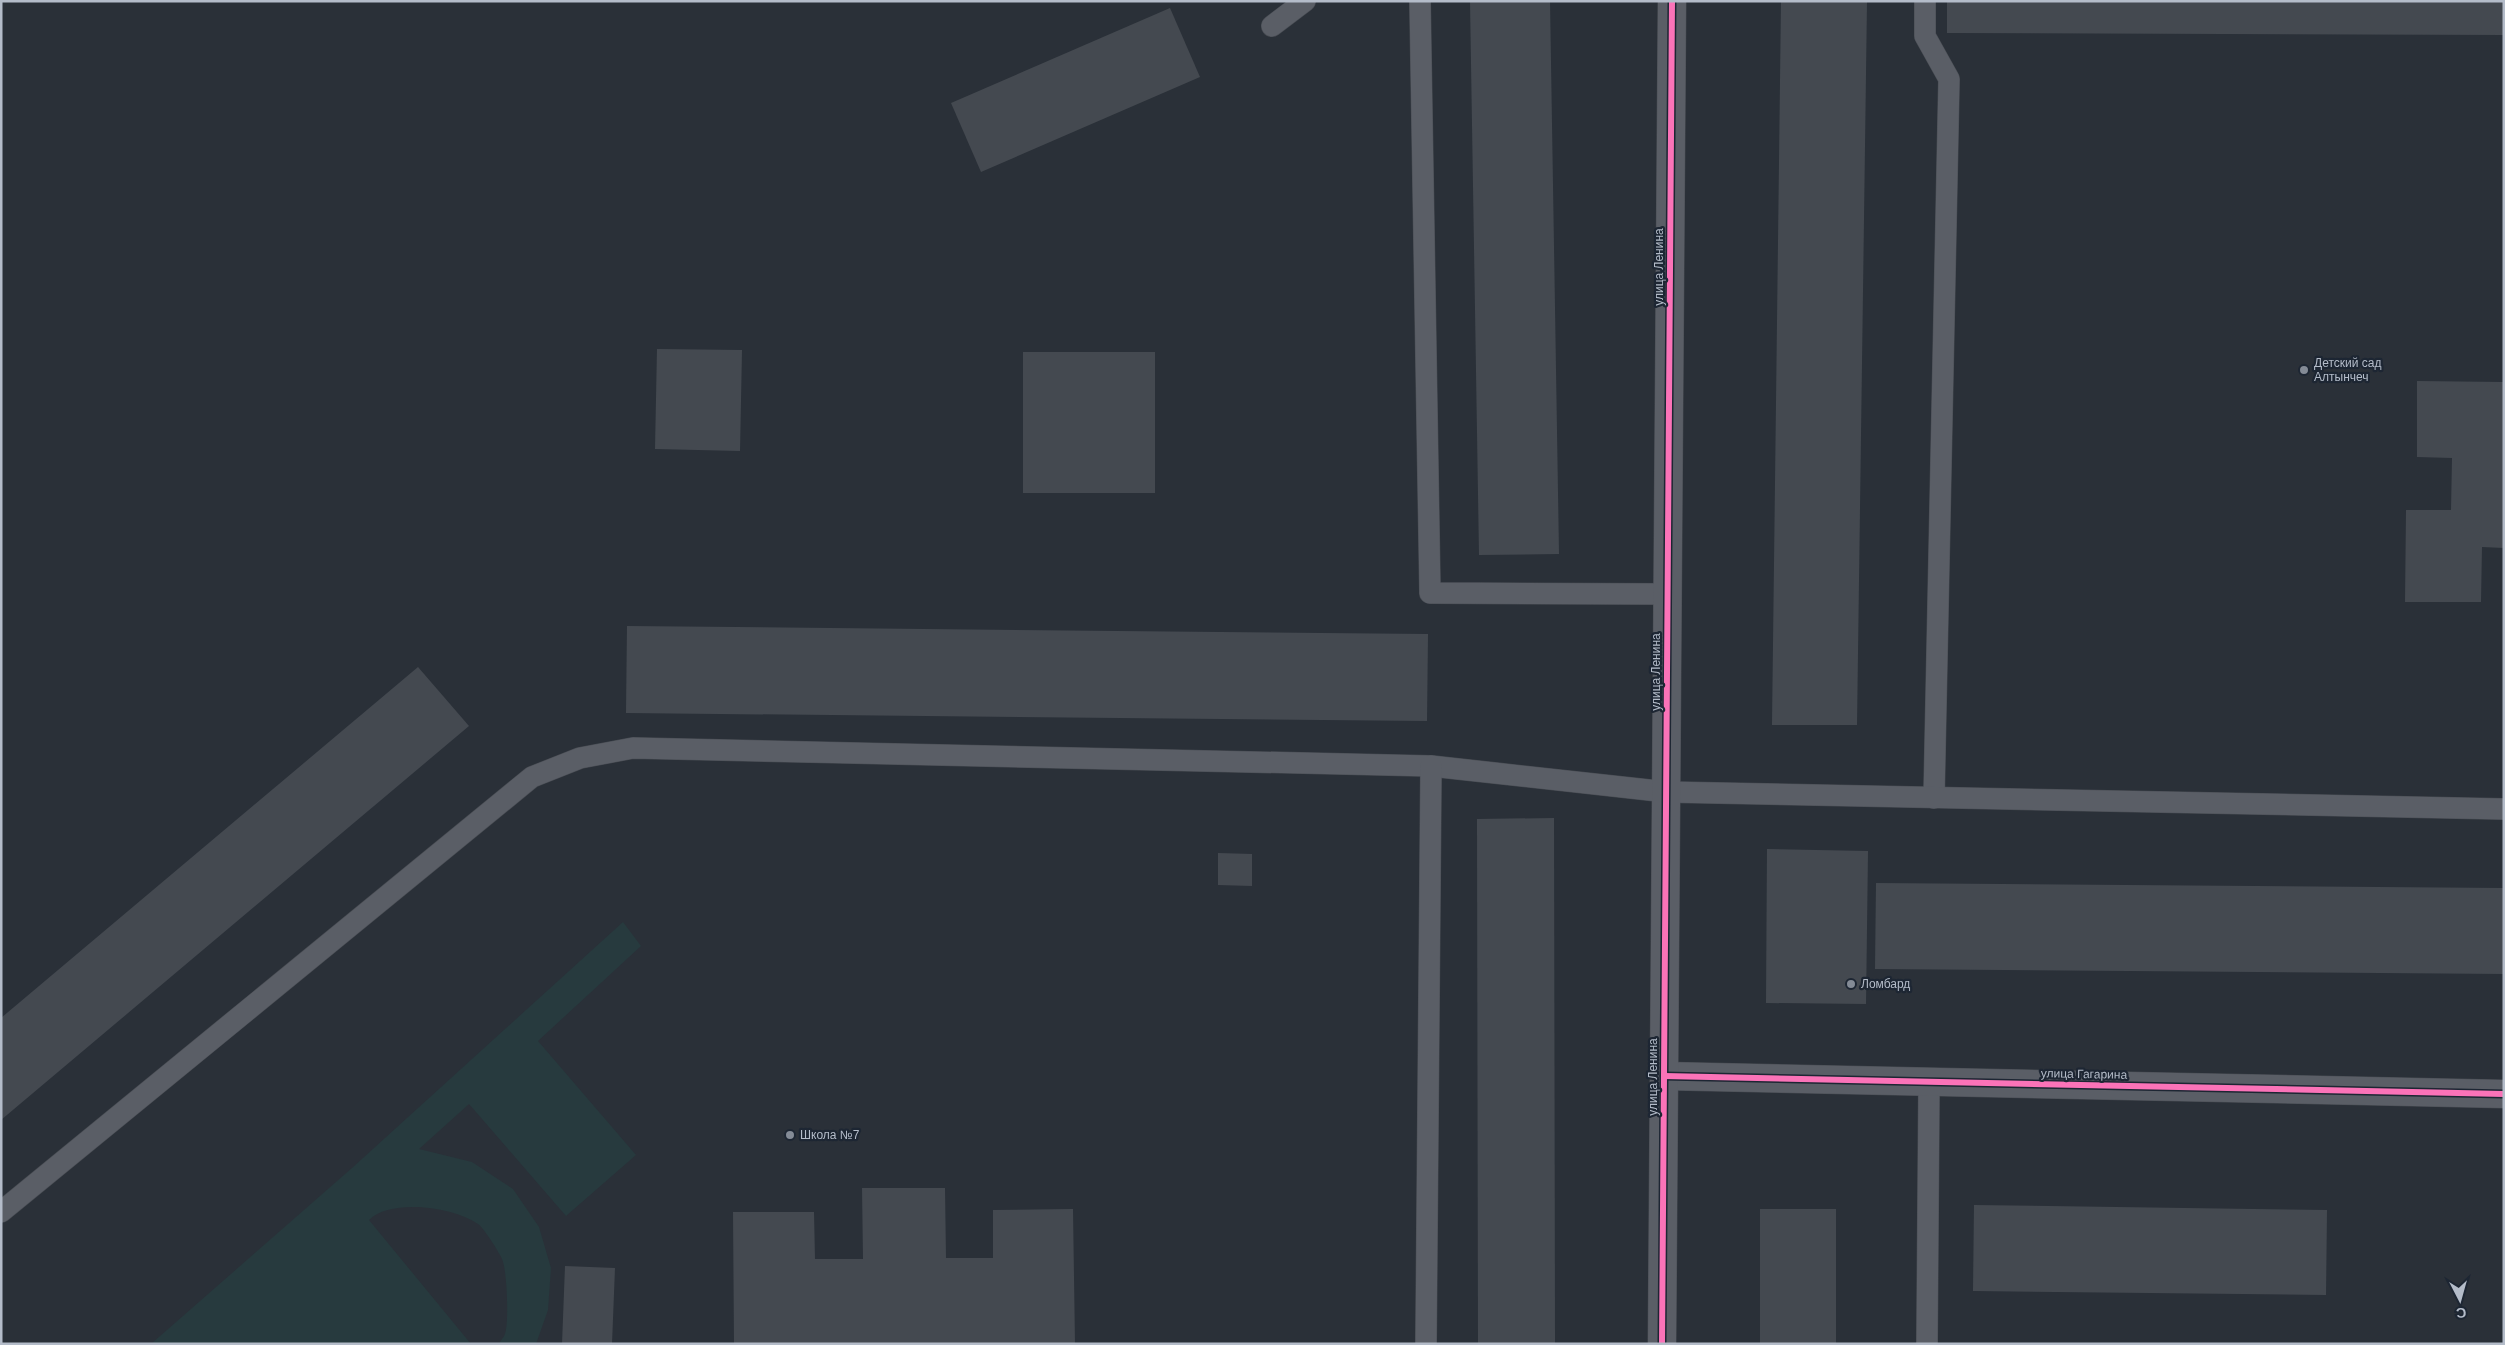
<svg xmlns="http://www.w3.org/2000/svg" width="2505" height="1345" font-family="Helvetica,sans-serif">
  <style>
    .green { fill: #273a3e }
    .building { fill: #444950 }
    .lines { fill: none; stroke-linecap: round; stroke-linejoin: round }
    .lane-casing { stroke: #484c53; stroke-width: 22 }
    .street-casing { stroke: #484c53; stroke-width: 29 }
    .lane { stroke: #5a5e66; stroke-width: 21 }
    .street { stroke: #5a5e66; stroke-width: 28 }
    .cycleway-casing { stroke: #1d2633; stroke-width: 9 }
    .cycleway { stroke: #fb73b8; stroke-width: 6 }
    .poi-dot { fill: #848b96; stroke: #1d2633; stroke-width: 2 }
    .labels { text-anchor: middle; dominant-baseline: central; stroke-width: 4.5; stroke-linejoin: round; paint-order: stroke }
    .street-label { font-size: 12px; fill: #b4bcc9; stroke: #1d2633 }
    .poi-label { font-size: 12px; fill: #b4bcc9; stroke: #1d2633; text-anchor: start }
  </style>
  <rect width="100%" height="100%" fill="#2a3038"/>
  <path class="green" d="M623,922L641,946L538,1041L636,1155L566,1216L469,1104L419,1149L472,1162L513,1189L539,1227L551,1268L548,1310L536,1344H499C500,1341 504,1337 505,1334C509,1322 507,1275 503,1262C502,1256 483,1227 478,1224C454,1207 391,1198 369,1220L471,1344H151L352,1168Z"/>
  <g class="building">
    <polygon points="1470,1 1550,1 1559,554 1479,555"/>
    <polygon points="1781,1 1867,1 1857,725 1772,725"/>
    <polygon points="1947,1 2504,1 2504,35 1947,33"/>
    <polygon points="1170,8 1200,77 981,172 951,103"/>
    <polygon points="657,349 742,350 740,451 655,449"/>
    <rect x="1023" y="352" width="132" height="141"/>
    <polygon points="2417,381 2504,382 2504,548 2482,547 2481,602 2405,602 2406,510 2451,510 2452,458 2417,457"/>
    <polygon points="627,626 1428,634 1427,721 626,713"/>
    <polygon points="418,667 469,726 1,1120 1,1018"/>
    <polygon points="1554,818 1555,1344 1478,1344 1477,819"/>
    <polygon points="1767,849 1868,851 1866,1004 1766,1003"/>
    <polygon points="1218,853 1252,854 1252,886 1218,885"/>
    <polygon points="1876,883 2504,888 2504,974 1875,969"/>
    <polygon points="862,1188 945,1188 946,1258 993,1258 993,1210 1073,1209 1075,1344 734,1344 733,1212 814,1212 815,1259 863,1259"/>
    <polygon points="1974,1205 2327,1210 2326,1295 1973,1291"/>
    <rect x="1760" y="1209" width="76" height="135"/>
    <polygon points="565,1266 615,1268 612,1344 562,1344"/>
  </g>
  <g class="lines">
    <g class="lane-casing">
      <g id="lane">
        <polyline points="1420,1 1430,593 1668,594"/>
        <polyline points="1925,1 1925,36 1949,79 1934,798"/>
        <polyline points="1272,26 1305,1"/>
        <polyline points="1,1212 532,777 580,758 633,748 1431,766 1667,792 2504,809"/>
        <polyline points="1426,1344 1431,766"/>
        <polyline points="1927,1344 1929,1082"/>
      </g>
    </g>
    <g class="street-casing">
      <g id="street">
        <polyline points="1664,1076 2504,1094"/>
        <polyline points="1662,1344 1672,1"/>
      </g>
    </g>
    <use href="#lane" class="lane"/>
    <use href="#street" class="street"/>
    <g class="cycleway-casing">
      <g id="cycleway">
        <polyline points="1664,1076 2504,1094"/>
        <polyline points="1662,1344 1672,1"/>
      </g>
    </g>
    <use href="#cycleway" class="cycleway"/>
  </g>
  <g class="poi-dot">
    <circle cx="2304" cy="370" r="5"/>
    <circle cx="1851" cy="984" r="5"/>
    <circle cx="790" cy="1135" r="5"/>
  </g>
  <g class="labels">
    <g class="street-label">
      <text transform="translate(1659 267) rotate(-90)">улица Ленина</text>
      <text transform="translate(1656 672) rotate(-90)">улица Ленина</text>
      <text transform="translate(2084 1074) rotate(1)">улица Гагарина</text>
      <text transform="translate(1653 1077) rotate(-90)">улица Ленина</text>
    </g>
    <g class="poi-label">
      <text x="2314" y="363">Детский сад<tspan x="2314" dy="14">Алтынчеч</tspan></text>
      <text x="1861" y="984">Ломбард</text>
      <text x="800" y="1135">Школа №7</text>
    </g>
  </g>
  <rect width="2505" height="1345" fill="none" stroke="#b4bcc9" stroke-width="5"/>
  <g transform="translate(2460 1300) rotate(174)" stroke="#1d2633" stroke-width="4" paint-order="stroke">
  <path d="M0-4L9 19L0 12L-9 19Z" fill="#b4bcc9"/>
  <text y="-8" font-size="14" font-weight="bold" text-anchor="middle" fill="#b4bcc9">С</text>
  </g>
</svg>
